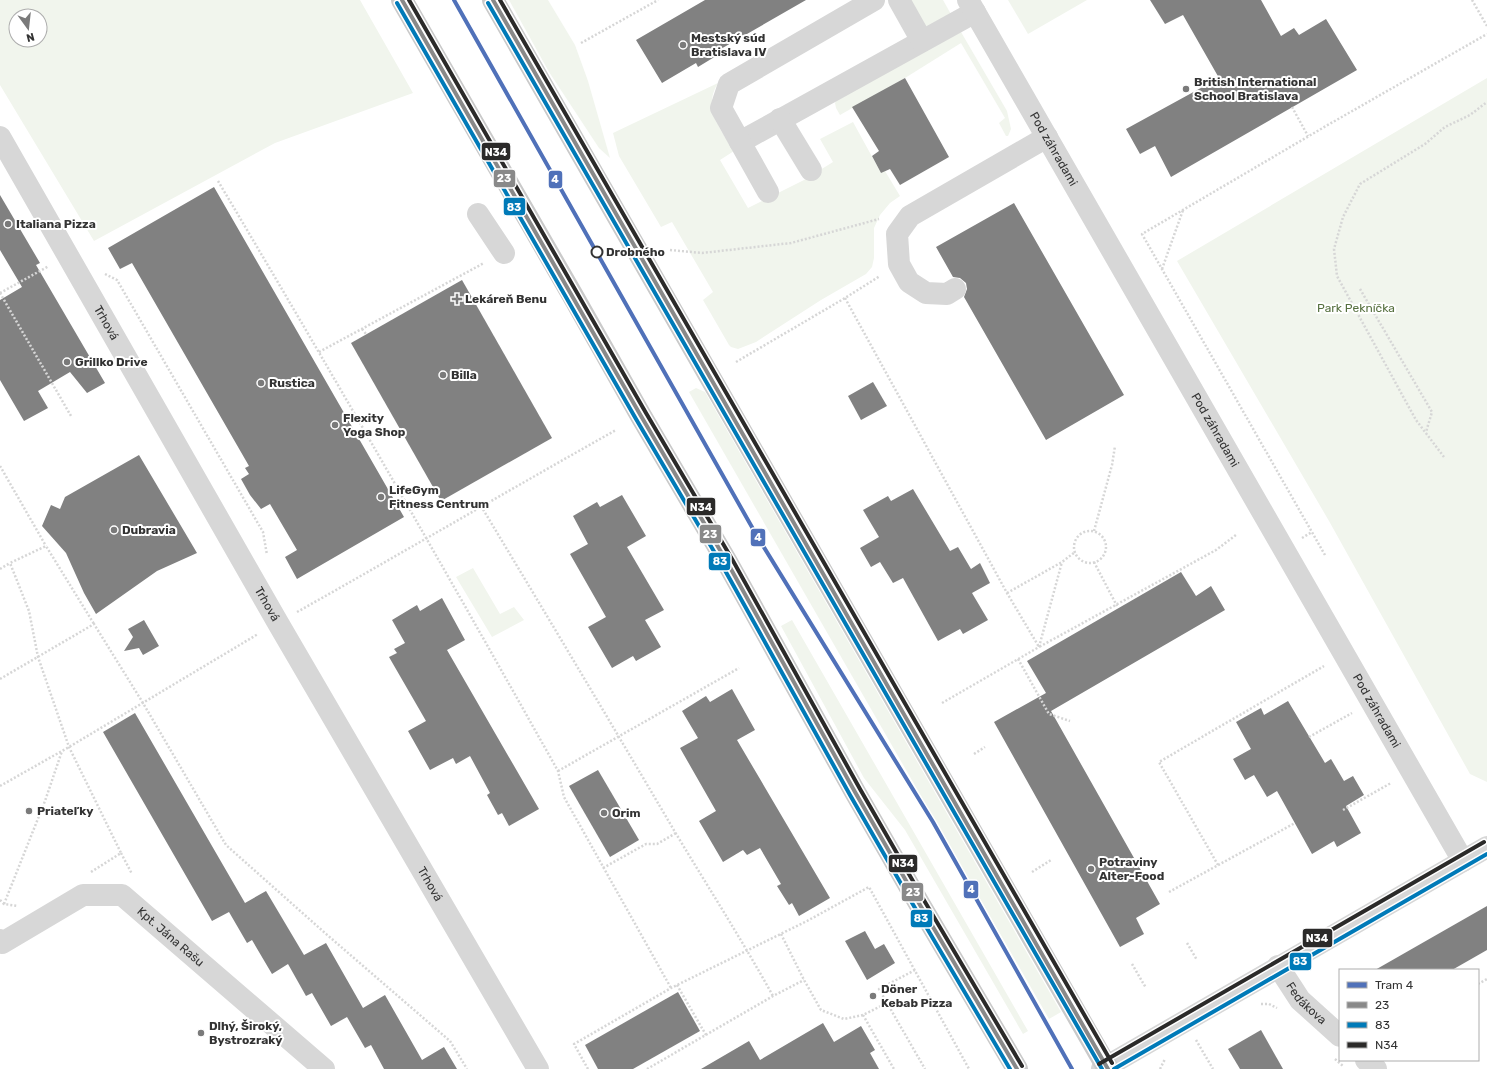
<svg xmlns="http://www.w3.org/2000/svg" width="1487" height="1069" font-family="Rubik,sans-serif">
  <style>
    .green { fill: #f1f5ed; fill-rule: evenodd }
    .building { fill: #818181 }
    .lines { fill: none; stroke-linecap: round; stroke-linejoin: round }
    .path { stroke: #d6d6d6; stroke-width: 2.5; stroke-dasharray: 2 2; stroke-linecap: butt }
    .minor { stroke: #d7d7d7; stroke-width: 22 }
    .major { stroke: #cacaca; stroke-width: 22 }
    .bus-1-casing { stroke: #fff; stroke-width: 7 }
    .bus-2-casing { stroke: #fff; stroke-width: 7 }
    .bus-3-casing { stroke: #fff; stroke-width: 7 }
    .bus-1 { stroke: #898989; stroke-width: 4 }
    .bus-2 { stroke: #007ab8; stroke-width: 4 }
    .bus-3 { stroke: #2b2a29; stroke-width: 4 }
    .tram-1-casing { stroke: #fff; stroke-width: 7 }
    .tram-1 { stroke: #5071b9; stroke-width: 4 }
    .poi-dot { fill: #7a7a7a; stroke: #fff; stroke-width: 1.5 }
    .stop-dot { fill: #fff; stroke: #333; stroke-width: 2 }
    .labels { text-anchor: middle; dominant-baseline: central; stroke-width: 4; stroke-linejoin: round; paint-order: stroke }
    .poi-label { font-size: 12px; font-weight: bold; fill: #333; stroke: #fff; text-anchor: start }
    .street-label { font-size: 12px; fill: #333; stroke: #fff }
    .stop-label { font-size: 12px; font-weight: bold; fill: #333; stroke: #fff; text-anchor: start }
    .park-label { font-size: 12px; fill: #56703f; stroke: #fff }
    .line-badge { stroke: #fff; stroke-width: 1.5 }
    .badge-label { font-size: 11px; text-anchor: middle; font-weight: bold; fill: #fff }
  </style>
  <rect width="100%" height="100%" fill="#fff"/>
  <g class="green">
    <path d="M0,0H360L413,93L275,143L94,241L0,85ZM16,16H40V40H16Z"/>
    <polygon points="509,0 548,0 575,45 588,81 610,158 599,148 549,72"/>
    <polygon points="910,0 943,0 952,16 926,27"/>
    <polygon points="1008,0 1087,0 1028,34"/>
    <polygon points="961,32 1007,111 1011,129 1008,136 1006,136 999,123 1005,118 961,43 905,78 840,115 836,108 835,103 838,97"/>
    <polygon points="1487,78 1487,782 1470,774 1329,521 1177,261"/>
    <path d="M718,83C702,109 720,128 734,151L720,160L748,208L804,180L833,162L820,139L853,122L881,173L885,171L900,196L890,203L880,215L874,228V258L872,267L866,274L821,300L756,342L738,349L731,347L729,345L703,300L713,292L672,222L661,227L619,156L613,133Z"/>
    <polygon points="696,388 705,392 1061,1012 1049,1019 689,392"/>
    <polygon points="473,568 500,614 514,607 524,620 492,637 456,577"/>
    <polygon points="792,620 1028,1031 1023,1034 905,830 864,778 781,626"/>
  </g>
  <g class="building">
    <polygon points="705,0 806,0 719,50 721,53 698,67 696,63 662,83 636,40"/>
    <polygon points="1150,0 1261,0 1281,36 1294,28 1299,35 1326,19 1357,70 1171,177 1155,146 1140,154 1126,129 1219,78 1183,15 1165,24"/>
    <polygon points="905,78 949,157 900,185 890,169 881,173 872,156 879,151 852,107"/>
    <polygon points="214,187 404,517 297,579 285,557 297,550 270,504 261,509 250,495 241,479 249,474 245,468 249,466 132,263 120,269 108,248"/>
    <polygon points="0,195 40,263 36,265 105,383 87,393 70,372 38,391 48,408 24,421 0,380 0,300 22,287 0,250"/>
    <polygon points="1014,203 1124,395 1046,440 964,297 967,289 966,283 960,278 953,277 936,247"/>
    <polygon points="462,280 552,438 441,501 351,343"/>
    <polygon points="873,382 887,406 861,420 848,396"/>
    <polygon points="139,455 197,553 157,571 96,614 84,593 66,553 42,526 51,505 60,509 65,497"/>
    <polygon points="913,489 950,551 958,547 971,569 980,563 990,583 972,593 988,620 963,634 960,629 938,641 903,578 893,583 880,562 871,567 860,548 879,537 863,510 888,496 891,501"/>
    <polygon points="622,495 646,536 627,547 664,610 645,620 661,647 636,661 633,656 612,668 588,627 606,617 570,554 588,544 573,516 597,502 600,507"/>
    <polygon points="1181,572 1196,596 1211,586 1225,610 1051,711 1160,904 1136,918 1144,934 1120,947 994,722 1046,693 1027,661"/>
    <polygon points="442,598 465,640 447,650 539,809 509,826 502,813 498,815 487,795 490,793 470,756 456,764 453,758 430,770 408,731 426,721 389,657 397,653 394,649 405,643 392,620 417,605 420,611"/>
    <polygon points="144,620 159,646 143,655 139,648 124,651 133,637 128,629"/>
    <polygon points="732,689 755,730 737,740 830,898 799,916 792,903 789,905 777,886 781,884 760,848 747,855 743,850 723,862 699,821 716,811 680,748 698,738 682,711 706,696 710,702"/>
    <polygon points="1288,701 1325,763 1331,759 1344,781 1353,776 1364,795 1346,806 1361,833 1337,847 1334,841 1312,854 1277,791 1267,797 1254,775 1245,780 1233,759 1251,749 1236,722 1261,708 1264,715"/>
    <polygon points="135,713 245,903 266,891 304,955 326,943 363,1008 385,995 422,1060 444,1047 457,1069 384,1069 371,1045 365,1048 347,1017 331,1026 312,993 306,996 288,964 272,974 252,940 247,943 229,912 212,921 103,732"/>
    <polygon points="598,770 639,840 610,857 569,786"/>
    <polygon points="1487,906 1487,950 1452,970 1375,970"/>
    <polygon points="865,931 875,949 884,944 895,963 867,980 845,941"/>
    <polygon points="678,992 700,1031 633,1069 598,1069 585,1045"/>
    <polygon points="823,1023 834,1042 861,1026 875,1050 870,1053 879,1069 701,1069 749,1041 760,1060"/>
    <polygon points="1261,1030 1283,1069 1240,1069 1228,1049"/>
  </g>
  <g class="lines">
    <g class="path">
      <polyline points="1472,0 1487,26"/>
      <polyline points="581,43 658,0"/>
      <polyline points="1292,107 1308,136"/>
      <path d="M218,181C334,376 447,573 558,771L564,797L671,988"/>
      <polyline points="670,250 702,253 791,243 879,219"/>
      <polyline points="1162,269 1183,210"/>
      <polyline points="105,274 117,280 263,532 267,555"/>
      <polyline points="1360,289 1432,412 1426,432"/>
      <polyline points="0,293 49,266"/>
      <polyline points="0,293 71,416"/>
      <polyline points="845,298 1007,593 1039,647 1216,550 1236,535"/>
      <polyline points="362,329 366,334"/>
      <polyline points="319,352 484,263"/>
      <polyline points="736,362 845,298 880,276"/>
      <polyline points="1444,457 1416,420 1337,276 1334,249 1343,217 1360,184 1425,144 1445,127 1470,115 1487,102"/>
      <polyline points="0,466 46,546"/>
      <path d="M481,506C546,614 611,723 675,832C708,887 742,940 773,996"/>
      <polyline points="1094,531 1112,465 1115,446"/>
      <circle cx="1090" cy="547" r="16"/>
      <polyline points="1302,538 1312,532"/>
      <polyline points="1325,555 1142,234 1326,126 1487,34"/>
      <polyline points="1094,562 1117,606"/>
      <polyline points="0,569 10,563"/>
      <polyline points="1007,593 1062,562 1075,552"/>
      <path d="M297,612C404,552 509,490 616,430"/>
      <polyline points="1018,659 1049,714 1070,721"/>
      <polyline points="0,679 94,624 143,703 226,845 325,933 450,1041 467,1069"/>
      <polyline points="942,703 1039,647 1062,562"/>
      <polyline points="1309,737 1352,713"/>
      <polyline points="974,754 985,747"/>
      <polyline points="558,771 739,668"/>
      <polyline points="0,786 69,747 258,634"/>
      <polyline points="1343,810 1391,783"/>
      <polyline points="121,853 132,874"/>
      <polyline points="1218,865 1159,762 1324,666"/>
      <polyline points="603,868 646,844 657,844 676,833"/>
      <polyline points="91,872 121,853 69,747 38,657 29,611 10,563 46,546 94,624"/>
      <polyline points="1032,872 1051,860"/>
      <polyline points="1169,892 1295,823"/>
      <polyline points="0,900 4,904 18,906"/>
      <polyline points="4,904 45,801 62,751"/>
      <polyline points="781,934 804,980 821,1010 844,1019 863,1015 887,1003"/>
      <polyline points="1187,943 1197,960"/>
      <polyline points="1132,964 1146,988"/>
      <polyline points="915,970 879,989 925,1069"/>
      <polyline points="1478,984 1487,979"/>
      <polyline points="677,985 706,1035"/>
      <polyline points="1261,1004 1269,1004 1277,1008"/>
      <polyline points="863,1015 894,1069"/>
      <polyline points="1196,1040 1213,1069"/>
      <polyline points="1335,1059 1343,1066"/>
      <polyline points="588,1069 574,1044 671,988 807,921 869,887 969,1069"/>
      <polyline points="647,1069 773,996 804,980"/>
      <polyline points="1160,1069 1165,1059"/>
    </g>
    <g class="minor">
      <polyline points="874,0 729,84 721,108 740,142 975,12"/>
      <polyline points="899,0 922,41"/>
      <path id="s1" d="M968,0L1463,861"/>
      <polyline points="780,119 811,170"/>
      <path id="s2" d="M0,137L278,623L538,1069"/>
      <polyline points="740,142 768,192"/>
      <polyline points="478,214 504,253"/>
      <polyline points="955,289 947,294 926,293 909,282 899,264 897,234 910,216 1047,137"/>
      <path id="s3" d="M0,940L2,943L83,895H122L324,1069"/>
      <path id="s4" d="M1278,966L1300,1000L1340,1036"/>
      <polyline points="1366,1060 1376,1069"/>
      <polyline points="1102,1069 1487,847"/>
    </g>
    <g class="major">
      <polyline points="402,0 573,296 641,416 727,562 855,792 920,905 1017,1069"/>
      <polyline points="493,0 1108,1069"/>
    </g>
    <g class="bus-1-casing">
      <g id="bus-1">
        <polyline points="402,0 641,416 727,562 855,792 920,905 1017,1069"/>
        <polyline points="493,0 1108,1069"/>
      </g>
    </g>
    <g class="bus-2-casing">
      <g id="bus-2">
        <polyline points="397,3 636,419 722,565 850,795 915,908 1010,1069"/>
        <polyline points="488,3 1102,1069"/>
        <polyline points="1114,1069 1487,854"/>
      </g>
    </g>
    <g class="bus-3-casing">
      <g id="bus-3">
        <polyline points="409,0 646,413 732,559 860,789 925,902 1022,1066"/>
        <polyline points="500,0 1112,1063"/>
        <polyline points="1099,1064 1484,842"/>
      </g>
    </g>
    <use href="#bus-1" class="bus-1"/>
    <use href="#bus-2" class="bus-2"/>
    <use href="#bus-3" class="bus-3"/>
    <g class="tram-1-casing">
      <polyline id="tram-1" points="454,0 757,536 933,822 1072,1069"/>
    </g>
    <use href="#tram-1" class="tram-1"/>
  </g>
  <g class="poi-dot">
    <circle cx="683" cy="45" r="4"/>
    <circle cx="1186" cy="89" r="4"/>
    <circle cx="8" cy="224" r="4"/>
    <path d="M455 293h4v4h4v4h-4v4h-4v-4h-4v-4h4z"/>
    <circle cx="67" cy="362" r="4"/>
    <circle cx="443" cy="375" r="4"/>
    <circle cx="261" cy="383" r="4"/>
    <circle cx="335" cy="425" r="4"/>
    <circle cx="381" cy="497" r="4"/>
    <circle cx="114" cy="530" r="4"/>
    <circle cx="29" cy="811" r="4"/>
    <circle cx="604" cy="813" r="4"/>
    <circle cx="1091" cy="869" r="4"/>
    <circle cx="873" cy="996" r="4"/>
    <circle cx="201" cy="1033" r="4"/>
  </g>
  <circle class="stop-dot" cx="597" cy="252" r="5.5"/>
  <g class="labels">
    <g class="poi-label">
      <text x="691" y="38">Mestský súd<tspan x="691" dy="14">Bratislava IV</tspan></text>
      <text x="1194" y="82">British International<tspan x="1194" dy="14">School Bratislava</tspan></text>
      <text x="16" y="224">Italiana Pizza</text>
      <text x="465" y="299">Lekáreň Benu</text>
      <text x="75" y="362">Grillko Drive</text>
      <text x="451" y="375">Billa</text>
      <text x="269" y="383">Rustica</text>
      <text x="343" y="418">Flexity<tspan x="343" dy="14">Yoga Shop</tspan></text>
      <text x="389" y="490">LifeGym<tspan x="389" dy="14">Fitness Centrum</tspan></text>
      <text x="122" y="530">Dubravia</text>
      <text x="37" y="811">Priateľky</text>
      <text x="612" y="813">Orim</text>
      <text x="1099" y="862">Potraviny<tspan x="1099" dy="14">Alter-Food</tspan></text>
      <text x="881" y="989">Döner<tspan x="881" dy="14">Kebab Pizza</tspan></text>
      <text x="209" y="1026">Dlhý, Široký,<tspan x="209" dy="14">Bystrozraký</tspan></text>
    </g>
    <g class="street-label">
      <text stroke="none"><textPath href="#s1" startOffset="172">Pod záhradami</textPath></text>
      <text stroke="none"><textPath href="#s2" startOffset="214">Trhová</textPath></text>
      <text stroke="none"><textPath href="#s1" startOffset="496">Pod záhradami</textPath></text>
      <text stroke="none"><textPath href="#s2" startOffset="538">Trhová</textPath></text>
      <text stroke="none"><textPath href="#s1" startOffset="820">Pod záhradami</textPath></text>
      <text stroke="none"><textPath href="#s2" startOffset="862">Trhová</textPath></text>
      <text stroke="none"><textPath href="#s3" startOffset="201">Kpt. Jána Rašu</textPath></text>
      <text stroke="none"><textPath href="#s4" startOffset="47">Fedákova</textPath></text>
    </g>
    <g class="stop-label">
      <text x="606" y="252">Drobného</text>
    </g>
    <g class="park-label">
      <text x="1356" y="308">Park Pekníčka</text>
    </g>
  </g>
  <g class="line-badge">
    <rect x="481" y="142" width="30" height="19" rx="4" fill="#2b2a29"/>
    <rect x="493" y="169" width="23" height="19" rx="4" fill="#898989"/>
    <rect x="548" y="170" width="15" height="19" rx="4" fill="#5071b9"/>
    <rect x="503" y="197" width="23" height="19" rx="4" fill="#007ab8"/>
    <rect x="686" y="497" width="30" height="19" rx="4" fill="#2b2a29"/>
    <rect x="699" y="524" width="23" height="20" rx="4" fill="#898989"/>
    <rect x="750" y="528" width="16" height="19" rx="4" fill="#5071b9"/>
    <rect x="708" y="552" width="23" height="19" rx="4" fill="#007ab8"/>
    <rect x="888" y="854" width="30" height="19" rx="4" fill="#2b2a29"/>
    <rect x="963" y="880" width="16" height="19" rx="4" fill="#5071b9"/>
    <rect x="901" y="882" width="23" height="20" rx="4" fill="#898989"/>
    <rect x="910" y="909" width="23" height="19" rx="4" fill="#007ab8"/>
    <rect x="1302" y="928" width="31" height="20" rx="4" fill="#2b2a29"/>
    <rect x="1289" y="952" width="23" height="19" rx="4" fill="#007ab8"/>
  </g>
  <g class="badge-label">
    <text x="496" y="156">N34</text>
    <text x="504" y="182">23</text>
    <text x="555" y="183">4</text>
    <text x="514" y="211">83</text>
    <text x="701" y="511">N34</text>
    <text x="710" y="538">23</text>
    <text x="758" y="541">4</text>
    <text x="720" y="565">83</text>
    <text x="903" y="867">N34</text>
    <text x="971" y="893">4</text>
    <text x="913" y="896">23</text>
    <text x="921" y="922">83</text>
    <text x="1317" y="942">N34</text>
    <text x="1300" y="965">83</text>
  </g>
  <rect x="1339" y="969" width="140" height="92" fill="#ffffff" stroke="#adadad"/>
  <rect x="1347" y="982" width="20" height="6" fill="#5071b9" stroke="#adadad"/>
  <text x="1375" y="989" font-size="12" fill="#333333">Tram 4</text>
  <rect x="1347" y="1002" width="20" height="6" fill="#898989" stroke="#adadad"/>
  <text x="1375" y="1009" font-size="12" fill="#333333">23</text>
  <rect x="1347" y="1022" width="20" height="6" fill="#007ab8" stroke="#adadad"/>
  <text x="1375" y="1029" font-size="12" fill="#333333">83</text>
  <rect x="1347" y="1042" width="20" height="6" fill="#2b2a29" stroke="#adadad"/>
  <text x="1375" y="1049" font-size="12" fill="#333333">N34</text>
  <g transform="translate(28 28) rotate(165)"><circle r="19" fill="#ffffff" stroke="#adadad"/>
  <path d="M0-3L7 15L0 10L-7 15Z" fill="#7a7a7a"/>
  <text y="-6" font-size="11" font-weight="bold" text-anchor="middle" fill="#333333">N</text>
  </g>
</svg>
